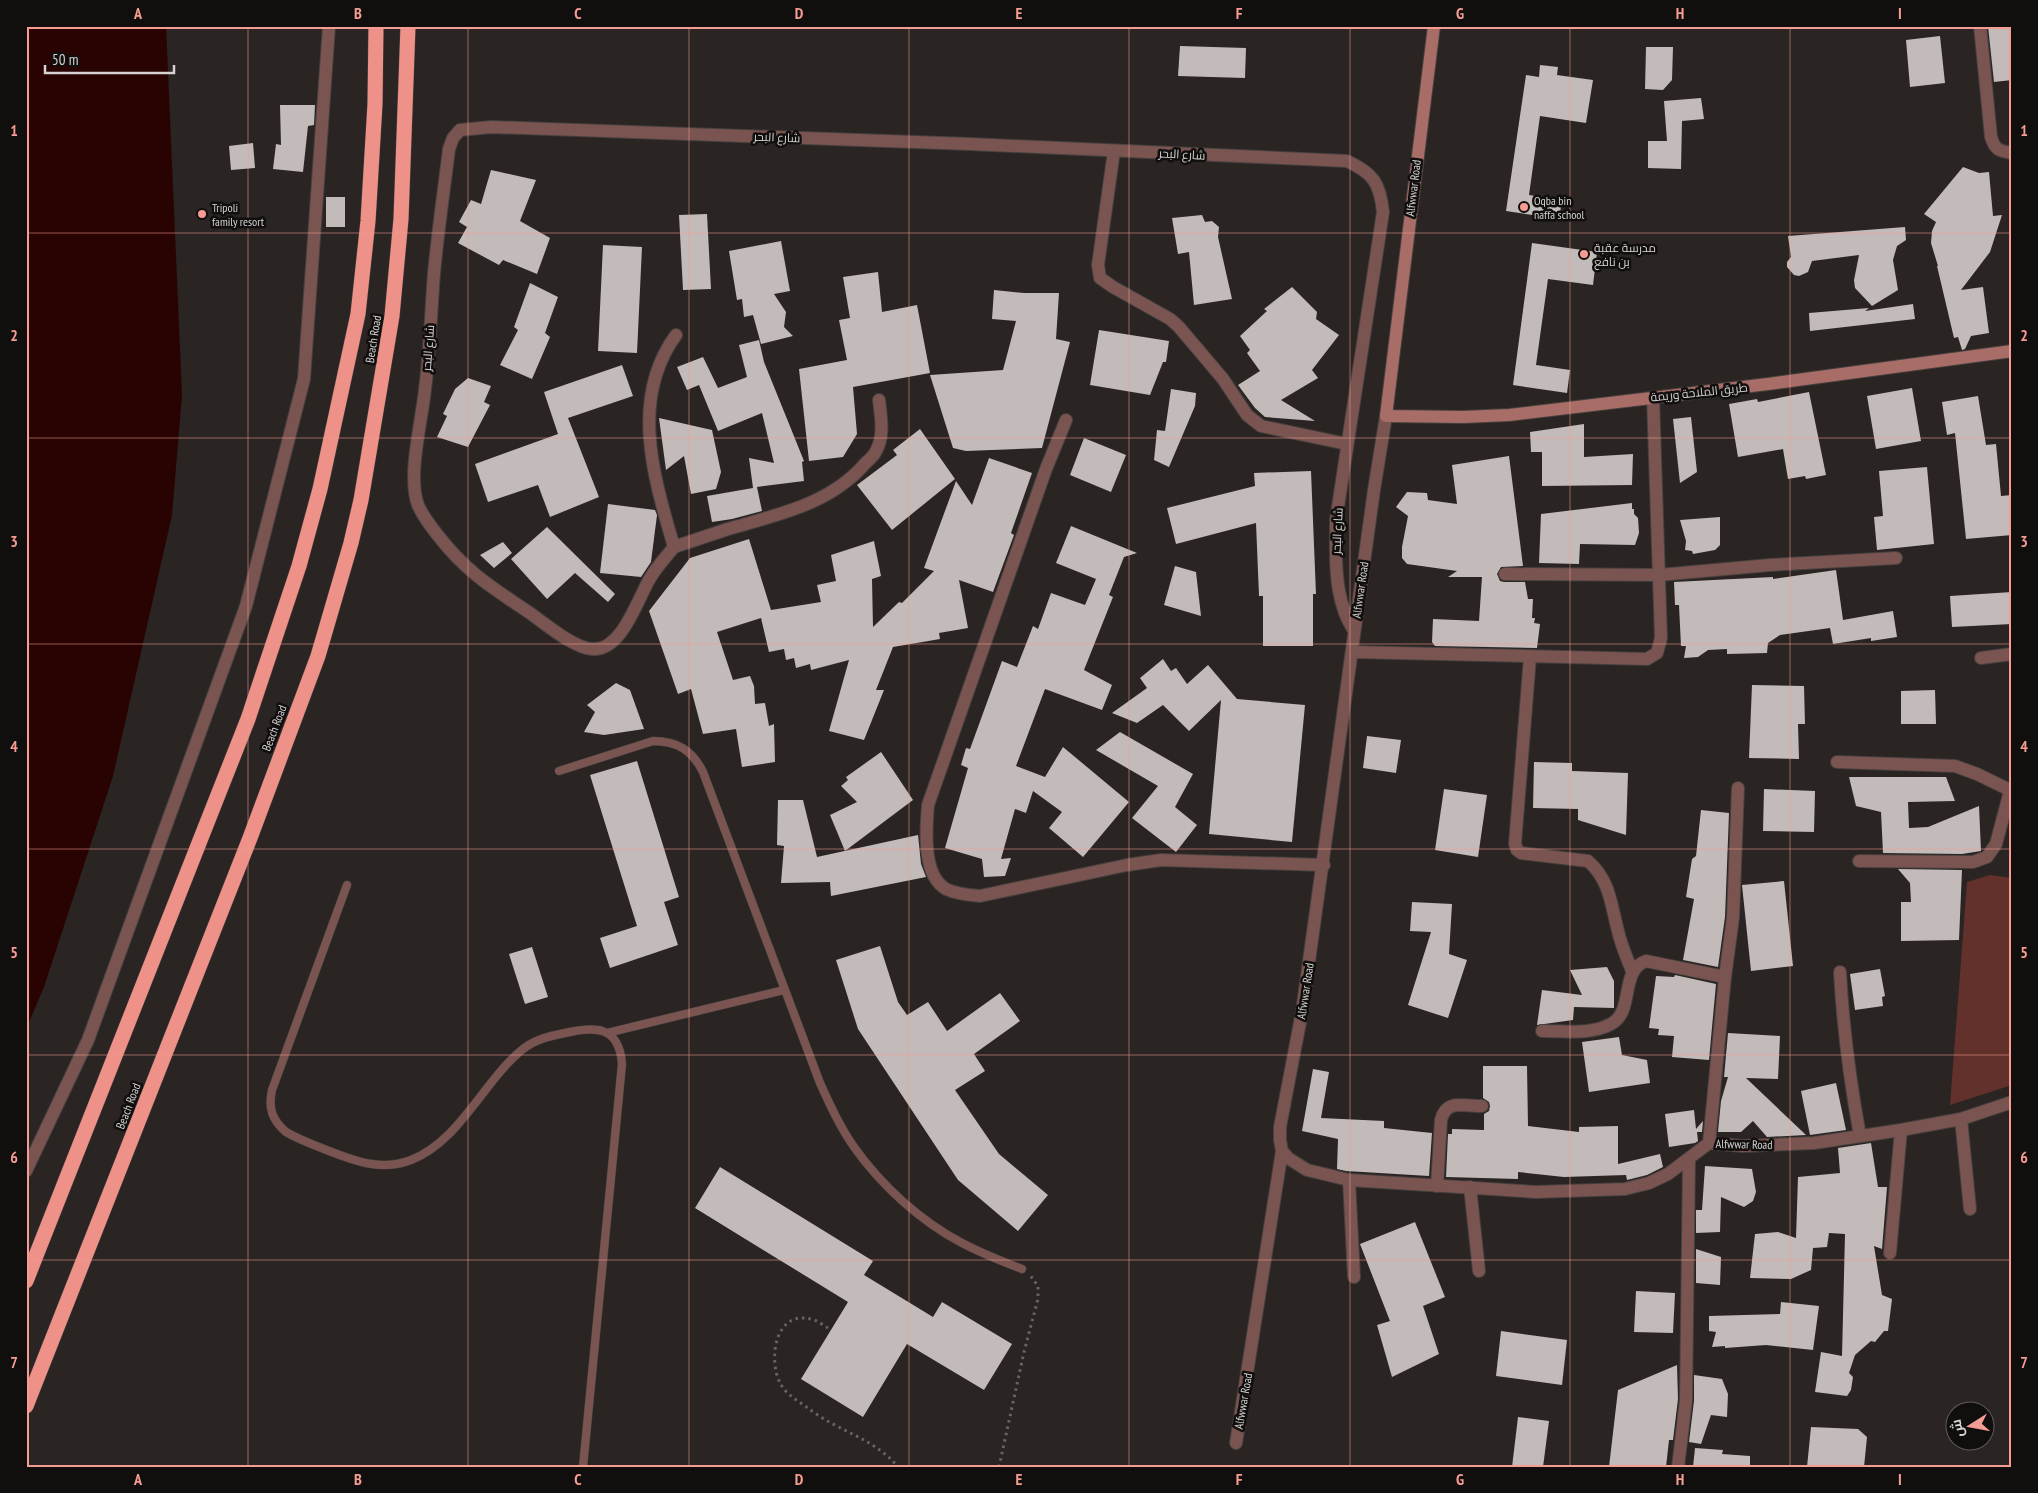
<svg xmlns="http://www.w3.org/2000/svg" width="2038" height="1493" font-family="'PT Sans Narrow',Cairo,sans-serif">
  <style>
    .green { fill: #63312c }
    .water { fill: #290202 }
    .building { fill: #c3bbba }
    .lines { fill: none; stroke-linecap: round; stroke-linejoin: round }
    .lane-casing { stroke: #46403f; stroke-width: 9 }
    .street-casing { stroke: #46403f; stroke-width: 14 }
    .secondary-casing { stroke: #46403f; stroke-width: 14 }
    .highway-casing { stroke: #46403f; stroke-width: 16 }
    .path { stroke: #696464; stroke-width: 3; stroke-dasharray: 2.5 4; stroke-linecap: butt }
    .lane { stroke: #7a5450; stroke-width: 8 }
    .street { stroke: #7a5450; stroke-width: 12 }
    .secondary { stroke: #a96d67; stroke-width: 12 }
    .highway { stroke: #ee9188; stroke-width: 15 }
    .grid { fill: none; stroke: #f59c93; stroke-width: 1; stroke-opacity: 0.55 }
    .poi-dot { fill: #f59c93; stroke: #110e0e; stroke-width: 2 }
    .labels { text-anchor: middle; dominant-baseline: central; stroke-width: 5; stroke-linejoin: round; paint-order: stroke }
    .street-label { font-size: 12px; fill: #d6d2d2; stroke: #110e0e }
    .poi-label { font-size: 12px; fill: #d6d2d2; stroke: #110e0e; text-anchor: start }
    .neatline { fill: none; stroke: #f59c93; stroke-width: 2 }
    .grid-label { font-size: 16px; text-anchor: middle; font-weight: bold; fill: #f59c93 }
  </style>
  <rect width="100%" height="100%" fill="#2a2423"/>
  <polygon class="green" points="1990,875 2012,878 2012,1085 1950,1105 1967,882"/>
  <polygon class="water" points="26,26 166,26 182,395 172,515 113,776 44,987 26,1029"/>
  <g class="building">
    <polygon points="1988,26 2012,26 2012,80 1994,82"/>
    <polygon points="1940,36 1945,83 1910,87 1906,40"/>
    <polygon points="1180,46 1246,48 1245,78 1178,76"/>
    <polygon points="1646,47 1673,47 1672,80 1663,90 1645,89"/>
    <polygon points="1540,65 1558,67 1557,75 1593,80 1586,123 1540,116 1529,195 1562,200 1559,219 1506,211 1526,75 1539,77"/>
    <polygon points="1701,98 1704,119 1682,121 1681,169 1648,168 1648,141 1667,141 1664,101"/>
    <polygon points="280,105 315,105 314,125 308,126 303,172 273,169 276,144 281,145"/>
    <polygon points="253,143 255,168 231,170 229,146"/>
    <polygon points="1963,167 1979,173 1989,172 1993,216 2002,215 1990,252 1961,290 1983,287 1989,333 1971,336 1965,349 1962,350 1958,337 1954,338 1937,266 1938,266 1931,243 1932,231 1936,222 1924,214"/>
    <polygon points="491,170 536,180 520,221 550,238 537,274 503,260 499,265 458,243 467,227 459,222 471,200 481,204"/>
    <rect x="326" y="197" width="19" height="30"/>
    <polygon points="707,214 711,289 683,290 679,215"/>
    <polygon points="1202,215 1205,222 1212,221 1219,227 1218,237 1232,299 1194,305 1189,252 1178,254 1172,218"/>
    <polygon points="1905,227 1906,240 1897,246 1893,260 1898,290 1872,306 1855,288 1854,280 1859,255 1812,261 1808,272 1799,276 1794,275 1787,267 1787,262 1791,257 1788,236"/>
    <polygon points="781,241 790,291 774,294 786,312 784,327 793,336 761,344 753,315 744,317 742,299 737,300 729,251"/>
    <polygon points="1532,243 1597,252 1593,285 1548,279 1536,365 1570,370 1567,393 1513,385"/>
    <polygon points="603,245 642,247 637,353 598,351"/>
    <polygon points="878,272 882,312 917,305 930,373 853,387 857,434 843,457 809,461 799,369 847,360 839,320 850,318 843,277"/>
    <polygon points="530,283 558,297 545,333 550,337 532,379 500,365 518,330 514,327"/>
    <polygon points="1292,287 1317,312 1316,319 1339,335 1312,370 1318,378 1281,400 1315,421 1265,417 1255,408 1238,385 1260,371 1247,353 1250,350 1240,336 1267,311 1264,309"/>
    <polygon points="994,290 1024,293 1059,293 1056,339 1070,342 1042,448 966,451 953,448 930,375 1003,370 1016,321 992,319"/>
    <polygon points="1913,304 1915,319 1810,331 1809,313 1869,308 1865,311"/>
    <polygon points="1099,330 1169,341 1166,362 1163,362 1150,395 1090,385"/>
    <polygon points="759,340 764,362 804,461 802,462 804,481 757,487 762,511 732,519 712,522 707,496 753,488 749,458 774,463 762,413 718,431 699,385 687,390 677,367 703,357 718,388 747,377 739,345"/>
    <polygon points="622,365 633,396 568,418 599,497 550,517 538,485 488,502 475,464 558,434 544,392"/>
    <polygon points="468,378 491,386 484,402 490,405 468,447 437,437 447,416 443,414 455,389"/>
    <polygon points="1912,388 1921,441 1876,449 1867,396"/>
    <polygon points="1171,389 1196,393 1195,406 1169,467 1154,460 1157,430 1165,431"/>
    <polygon points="1809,392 1826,475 1806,479 1805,476 1788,479 1783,449 1738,457 1729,404 1757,399 1758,402"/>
    <polygon points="1978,396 1986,445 1996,444 2001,496 2012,495 2012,535 1966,539 1955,433 1947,435 1942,402"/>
    <polygon points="1691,417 1697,472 1680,483 1673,419"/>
    <polygon points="659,418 712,430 721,472 716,489 691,494 684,456 666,470"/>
    <polygon points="1584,424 1584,457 1633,454 1632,485 1542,486 1542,452 1531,452 1530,432"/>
    <polygon points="920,429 955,479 892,530 857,485 897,455 893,450"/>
    <polygon points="1084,438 1126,455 1111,492 1070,475"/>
    <polygon points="1509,456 1523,566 1501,567 1497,574 1500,581 1504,582 1525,582 1528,599 1533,599 1532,618 1535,618 1534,623 1540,624 1537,648 1435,646 1432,642 1433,619 1479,621 1482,577 1448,577 1457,571 1407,564 1402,558 1402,547 1408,516 1396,507 1407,492 1427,493 1428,500 1457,504 1452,465"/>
    <polygon points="989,458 1032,473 1011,533 1014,535 993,592 959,580 968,628 939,633 940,639 893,647 876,690 884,690 864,740 829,731 849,660 811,670 810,664 796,668 794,658 786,660 784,649 769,652 761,618 717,632 733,680 750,676 754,686 755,704 765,703 769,726 774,724 775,762 742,767 736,729 703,734 691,689 678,694 649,611 690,558 749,539 771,610 821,602 817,585 836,581 831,555 874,541 881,576 872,579 873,627 899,602 902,603 934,571 924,568 956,481 972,505"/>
    <polygon points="1927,467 1934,544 1877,550 1874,517 1883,516 1879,471"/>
    <polygon points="1311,471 1316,594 1313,594 1313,646 1263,646 1263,596 1259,596 1256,523 1176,544 1167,508 1255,486 1254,473"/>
    <polygon points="1632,503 1632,509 1634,509 1634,514 1638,518 1639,533 1635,545 1580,544 1579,564 1539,563 1541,514"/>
    <polygon points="608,504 655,510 657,515 651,562 641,577 600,573"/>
    <polygon points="1720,517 1720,545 1715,550 1693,554 1692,551 1685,550 1686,541 1680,520"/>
    <polygon points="1071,526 1137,553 1124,557 1109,595 1113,597 1084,670 1112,685 1102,710 1045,689 1016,766 1045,777 1063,747 1129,802 1083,857 1049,828 1062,812 1033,791 1026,813 1015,809 1001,859 1011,858 1005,876 984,877 982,859 945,848 968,768 961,765 966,748 970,749 1002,661 1017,667 1033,626 1038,629 1051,593 1085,605 1096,579 1056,563"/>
    <polygon points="547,527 615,594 608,602 575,573 547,599 511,559"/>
    <polygon points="503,542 512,553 494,568 480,555"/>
    <polygon points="1175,566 1196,572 1201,616 1164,605"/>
    <polygon points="1836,570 1843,620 1893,611 1897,637 1871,641 1871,638 1833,644 1830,628 1780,635 1768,643 1767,653 1727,654 1727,649 1708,650 1698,657 1684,658 1686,646 1681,646 1679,605 1675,605 1674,582 1773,577 1773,579"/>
    <polygon points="2012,592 2012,624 1952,627 1950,596"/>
    <polygon points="1163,659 1171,671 1176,668 1187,684 1208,665 1237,699 1305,705 1292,842 1209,834 1221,700 1189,731 1163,705 1137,723 1112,713 1147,688 1140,678"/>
    <polygon points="616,683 630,690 644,729 604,735 584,732 595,712 587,705"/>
    <polygon points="1752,685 1804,686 1805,724 1798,724 1799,759 1749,758"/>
    <polygon points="1935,690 1936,724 1901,724 1901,691"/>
    <polygon points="1120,732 1193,774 1175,807 1197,825 1176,852 1132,818 1158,786 1096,750"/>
    <polygon points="1367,736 1401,740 1396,773 1363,768"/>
    <polygon points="881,752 913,800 845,851 830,815 857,802 841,786 848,780 846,777"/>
    <polygon points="637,761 679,897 664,902 678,945 610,968 600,938 637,926 590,775"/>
    <polygon points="1534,762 1572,763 1572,771 1628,773 1626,835 1578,820 1578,809 1533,808"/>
    <polygon points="1849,777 1946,777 1955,801 1908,802 1909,828 1928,827 1979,806 1981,851 1962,854 1883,853 1881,812 1856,806"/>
    <polygon points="1444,789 1487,795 1478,857 1435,850"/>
    <polygon points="1764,789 1815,791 1814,832 1763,831"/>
    <polygon points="778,800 803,800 817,857 918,835 921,864 926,877 831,896 830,882 781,883 784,846 777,845"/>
    <polygon points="1701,810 1729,813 1725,917 1718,967 1683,960 1694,899 1686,897 1692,859 1696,856"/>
    <polygon points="1898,869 1962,870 1959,940 1901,941 1901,902 1911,902 1910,883"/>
    <polygon points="1784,881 1793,966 1751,971 1742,885"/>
    <polygon points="1412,902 1452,904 1449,954 1467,960 1448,1018 1408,1005 1431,932 1410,931"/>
    <polygon points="880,946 898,1002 907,1015 928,1002 947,1031 1000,993 1020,1021 974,1054 985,1071 955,1090 999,1154 1048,1195 1018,1231 958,1180 858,1029 836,960"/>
    <polygon points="532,947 548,997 525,1004 509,954"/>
    <polygon points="1607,967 1614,981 1614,1008 1574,1007 1573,1020 1537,1025 1542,990 1582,995 1570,970"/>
    <polygon points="1880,969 1885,996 1882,997 1883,1006 1855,1010 1850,974"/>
    <polygon points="1675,975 1716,984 1709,1060 1672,1057 1674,1036 1658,1035 1659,1029 1649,1028 1656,976 1674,977"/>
    <polygon points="1728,1033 1780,1036 1778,1079 1746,1078 1806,1135 1767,1137 1753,1121 1741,1132 1718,1132 1721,1101 1728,1077 1724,1077"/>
    <polygon points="1619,1037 1622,1055 1647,1060 1650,1083 1589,1092 1582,1042"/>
    <polygon points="1483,1066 1527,1066 1528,1126 1579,1132 1579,1127 1618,1126 1618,1164 1660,1154 1663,1167 1647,1175 1627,1180 1626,1175 1564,1177 1518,1172 1518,1179 1446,1177 1448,1134 1452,1134 1452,1129 1484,1130 1484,1114 1489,1111 1490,1106 1489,1102 1483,1098"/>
    <polygon points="1313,1069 1329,1072 1321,1118 1384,1121 1384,1128 1432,1133 1429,1176 1346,1171 1337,1169 1338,1139 1302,1131"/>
    <polygon points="1836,1083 1846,1130 1810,1135 1801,1091"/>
    <polygon points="1694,1110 1696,1129 1703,1121 1702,1132 1697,1132 1698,1141 1695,1143 1669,1147 1665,1114"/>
    <polygon points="1871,1143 1878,1187 1887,1187 1882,1249 1874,1246 1882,1295 1892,1299 1888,1331 1884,1331 1875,1342 1871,1341 1855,1355 1849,1373 1853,1377 1851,1390 1847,1396 1815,1392 1821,1352 1842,1356 1845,1234 1829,1233 1827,1247 1813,1248 1811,1270 1791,1279 1750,1278 1755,1234 1778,1232 1796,1238 1798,1177 1840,1173 1838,1148"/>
    <polygon points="1705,1166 1752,1169 1756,1192 1753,1201 1744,1207 1721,1197 1720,1232 1696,1233 1696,1210 1702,1210"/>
    <polygon points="720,1167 873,1261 864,1275 933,1317 942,1302 1012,1344 984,1390 907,1344 863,1417 801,1379 848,1302 695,1208"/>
    <polygon points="1415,1222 1445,1297 1423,1306 1439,1354 1392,1377 1377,1325 1390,1321 1360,1244"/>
    <polygon points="1696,1249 1721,1257 1720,1285 1696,1283"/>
    <polygon points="1636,1291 1675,1293 1673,1333 1634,1332"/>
    <polygon points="1781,1302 1819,1306 1813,1350 1766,1345 1725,1348 1725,1346 1712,1347 1716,1332 1709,1331 1709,1316 1780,1314"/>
    <polygon points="1501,1331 1567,1340 1562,1385 1496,1376"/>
    <polygon points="1677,1365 1678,1399 1673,1440 1669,1440 1666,1467 1609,1467 1618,1390"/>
    <polygon points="1694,1375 1722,1379 1728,1394 1727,1417 1711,1415 1701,1444 1689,1442 1694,1401"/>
    <polygon points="1518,1417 1549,1421 1543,1467 1512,1467"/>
    <polygon points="1811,1427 1858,1429 1867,1437 1864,1467 1807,1467"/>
    <polygon points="1695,1448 1723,1450 1722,1454 1750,1456 1750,1467 1693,1467"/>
  </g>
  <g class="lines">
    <g class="lane-casing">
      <g id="lane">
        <path d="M559,771L653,741C677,741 692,750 703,772L820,1083C830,1105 840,1127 854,1147C881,1185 920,1221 962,1243C981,1253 1001,1261 1022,1269"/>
        <path d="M347,885L272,1090C268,1108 272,1120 286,1132C298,1139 311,1144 324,1149C352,1160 380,1172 411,1160C460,1141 484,1080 523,1049C536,1039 550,1036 565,1033C596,1026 619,1026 622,1064L583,1467"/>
        <polyline points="607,1033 784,990"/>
      </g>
    </g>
    <g class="street-casing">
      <g id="street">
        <path d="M1980,26L1991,137C1995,150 1999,151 2012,153"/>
        <polyline points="1114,151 1098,265 1100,278 1113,287 1170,319 1179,327 1223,379 1247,415 1261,426 1347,444"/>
        <polyline points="1386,416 1374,490 1302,1012 1280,1127 1280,1140 1282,1151 1288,1158 1307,1170 1349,1180 1536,1192 1625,1189 1649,1183 1668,1174 1709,1143 1743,1146 1814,1143 1901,1130 1961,1119 2012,1102"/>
        <path d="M1066,420L1046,469L928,805C926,829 922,875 946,889C956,894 969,895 980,896L1127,865L1161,860L1324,865"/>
        <path d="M674,547C665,558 655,569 649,580C637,601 621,652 592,649C574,648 545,624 530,613C491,587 466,572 436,533C430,525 422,515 418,505C407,476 422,421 425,389C430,351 431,311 434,273C438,231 444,190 449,149L453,138L460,130L491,127L970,144L1347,161C1373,173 1380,183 1383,212L1336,520C1336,549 1334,582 1344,610C1346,618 1351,625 1354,631"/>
        <path d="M674,547C692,541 710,535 728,529C776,515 827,505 862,467C866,462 872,458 875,453C885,437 881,417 879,400"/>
        <path d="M674,547C654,478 629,399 676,335"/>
        <polyline points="1505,574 1659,575 1770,565 1896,558"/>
        <polyline points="1353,652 1647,659 1657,653 1661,638 1653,397"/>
        <path d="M1530,657L1515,844L1517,850L1521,853L1588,861C1610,880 1611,905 1618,931C1621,945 1627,958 1632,971"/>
        <polyline points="1981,658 2012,654"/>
        <polyline points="1837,762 1955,766 1977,774 2012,791"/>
        <polyline points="1859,861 1973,862 1987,857 1996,844 2010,791"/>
        <path d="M1840,972C1843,1028 1850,1081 1860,1136"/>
        <path d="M1542,1031C1564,1031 1591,1035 1611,1024C1635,1011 1619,971 1646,961L1725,977"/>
        <polyline points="1961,1119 1970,1209"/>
        <polyline points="1709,1143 1725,977 1733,918 1738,788"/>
        <polyline points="26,1171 88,1040 246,606 304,379 329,26"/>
        <polyline points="1349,1180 1354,1277"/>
        <path d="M1437,1186L1441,1120C1446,1099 1463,1106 1482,1106"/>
        <polyline points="1470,1187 1479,1271"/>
        <polyline points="1890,1253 1901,1130"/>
        <polyline points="1236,1443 1282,1151"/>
        <polyline points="1678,1467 1686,1400 1689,1160"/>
      </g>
    </g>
    <g class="secondary-casing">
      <polyline id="secondary" points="1434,26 1386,416 1463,417 1509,415 1768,384 2012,351"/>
    </g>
    <g class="highway-casing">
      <g id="highway">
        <polyline points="26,1281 248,719 299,566 320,489 358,314 368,221 375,104 376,26"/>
        <polyline points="26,1406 250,838 318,656 351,543 361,500 392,316 401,219 408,26"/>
      </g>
    </g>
    <g class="path">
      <path d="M828,1328C823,1325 817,1320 811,1319C775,1310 768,1359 780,1383C785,1393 795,1399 805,1406C813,1412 822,1418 831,1423C855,1436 880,1445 898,1467"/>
      <polyline points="999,1467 1024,1352 1038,1299 1038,1286 1030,1275"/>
    </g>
    <use href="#lane" class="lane"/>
    <use href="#street" class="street"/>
    <use href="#secondary" class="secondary"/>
    <use href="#highway" class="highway"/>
  </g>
  <path class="grid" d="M248,26V1467M468,26V1467M689,26V1467M909,26V1467M1129,26V1467M1350,26V1467M1570,26V1467M1790,26V1467M26,233H2012M26,438H2012M26,644H2012M26,849H2012M26,1055H2012M26,1260H2012"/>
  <g class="poi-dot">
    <circle cx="1524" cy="207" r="5"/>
    <circle cx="202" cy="214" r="5"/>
    <circle cx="1584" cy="254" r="5"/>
  </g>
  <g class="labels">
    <g class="street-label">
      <text transform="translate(777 137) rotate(2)">شارع البحر</text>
      <text transform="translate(1182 154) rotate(3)">شارع البحر</text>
      <text transform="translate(1413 188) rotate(-83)">Alfwwar Road</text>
      <text transform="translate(373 339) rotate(-81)">Beach Road</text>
      <text transform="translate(428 348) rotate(-86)">شارع البحر</text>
      <text transform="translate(1699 392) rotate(-6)">طريق الملاحة وريمة</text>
      <text transform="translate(1337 531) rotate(-87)">شارع البحر</text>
      <text transform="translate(1360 590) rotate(-82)">Alfwwar Road</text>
      <text transform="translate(274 728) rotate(-69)">Beach Road</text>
      <text transform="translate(1305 991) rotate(-81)">Alfwwar Road</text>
      <text transform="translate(128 1106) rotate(-69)">Beach Road</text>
      <text transform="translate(1744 1144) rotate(1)">Alfwwar Road</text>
      <text transform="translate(1243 1401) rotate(-80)">Alfwwar Road</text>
    </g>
    <g class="poi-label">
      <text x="1534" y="200">Oqba bin<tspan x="1534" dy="14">naffa school</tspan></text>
      <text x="212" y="207">Tripoli<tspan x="212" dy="14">family resort</tspan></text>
      <text x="1594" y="247">مدرسة عقبة<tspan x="1594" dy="14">بن نافع</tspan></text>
    </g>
  </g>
  <rect width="2038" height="1493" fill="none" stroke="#110e0e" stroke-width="55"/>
  <g transform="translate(1970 1426) rotate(259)"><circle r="24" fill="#110e0e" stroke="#605c5c"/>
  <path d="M0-4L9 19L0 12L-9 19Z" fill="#f59c93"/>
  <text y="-8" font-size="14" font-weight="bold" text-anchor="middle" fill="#d6d2d2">ش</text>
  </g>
  <path d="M45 65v8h129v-8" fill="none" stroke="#d6d2d2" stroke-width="2.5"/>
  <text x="52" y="65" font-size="15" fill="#d6d2d2" stroke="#110e0e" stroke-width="4" paint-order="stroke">50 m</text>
  <rect x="28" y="28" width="1982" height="1438" class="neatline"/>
  <g class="grid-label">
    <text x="138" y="19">A</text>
    <text x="358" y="19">B</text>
    <text x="578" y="19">C</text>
    <text x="799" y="19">D</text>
    <text x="1019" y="19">E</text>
    <text x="1239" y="19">F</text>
    <text x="1460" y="19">G</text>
    <text x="1680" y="19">H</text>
    <text x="1900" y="19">I</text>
    <text x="14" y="136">1</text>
    <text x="2024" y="136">1</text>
    <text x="14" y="341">2</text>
    <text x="2024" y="341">2</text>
    <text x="14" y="547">3</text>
    <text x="2024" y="547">3</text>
    <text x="14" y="752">4</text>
    <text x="2024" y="752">4</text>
    <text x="14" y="958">5</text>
    <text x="2024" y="958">5</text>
    <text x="14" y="1163">6</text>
    <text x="2024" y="1163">6</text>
    <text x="14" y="1368">7</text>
    <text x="2024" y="1368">7</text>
    <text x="138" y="1485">A</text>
    <text x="358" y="1485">B</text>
    <text x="578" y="1485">C</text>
    <text x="799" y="1485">D</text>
    <text x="1019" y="1485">E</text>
    <text x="1239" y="1485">F</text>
    <text x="1460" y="1485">G</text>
    <text x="1680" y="1485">H</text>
    <text x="1900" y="1485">I</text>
  </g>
</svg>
